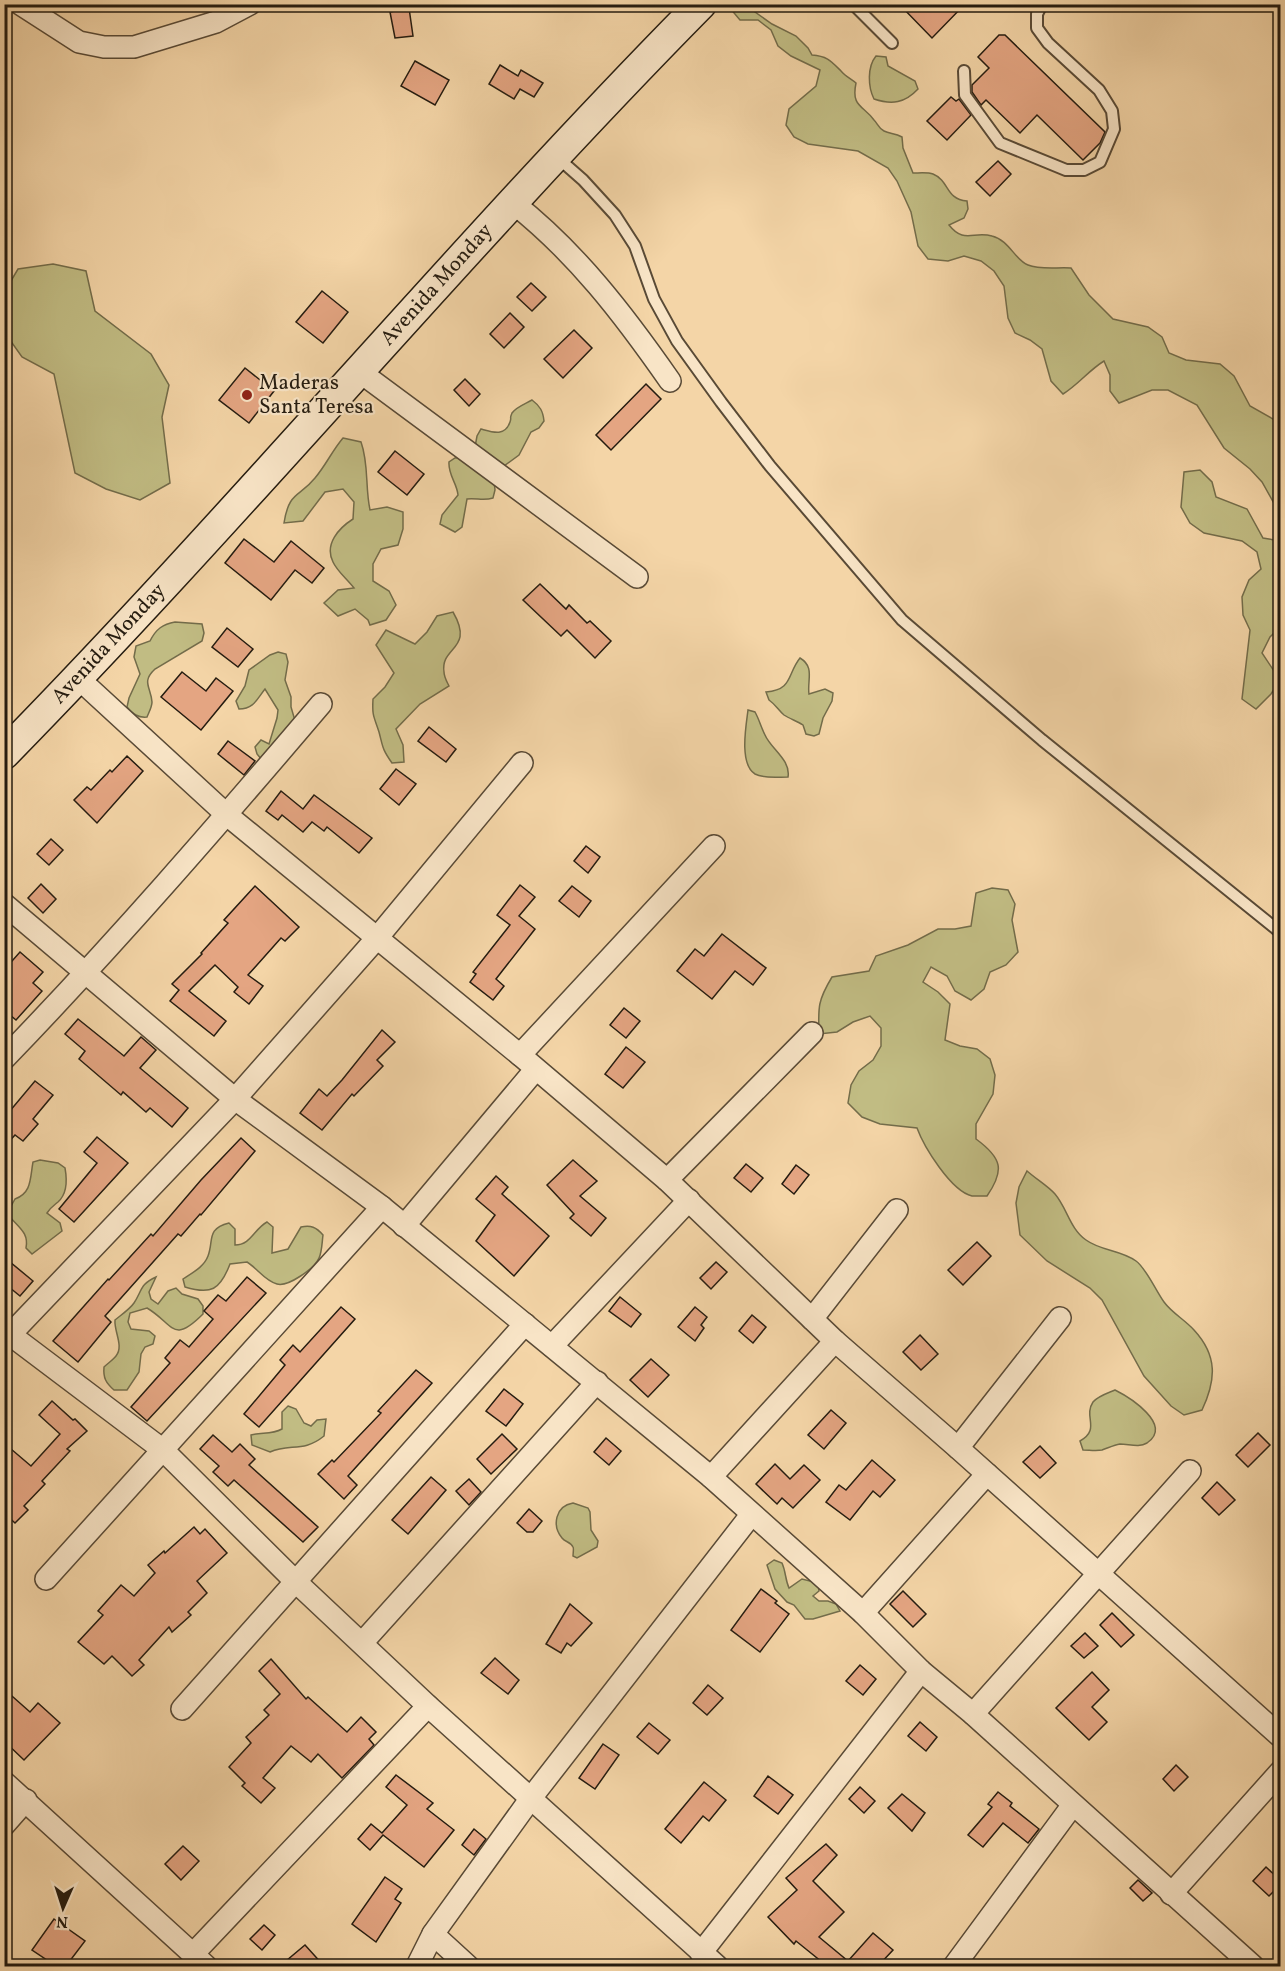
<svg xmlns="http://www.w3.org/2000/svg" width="1285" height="1971" font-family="Vollkorn,serif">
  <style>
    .green { fill: #c1bc83; stroke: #736c4a; stroke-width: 1.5 }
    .building { fill: #e4a582; stroke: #251c10; stroke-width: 1.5 }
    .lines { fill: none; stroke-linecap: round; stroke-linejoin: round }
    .lane-casing { stroke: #594a36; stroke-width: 14 }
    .street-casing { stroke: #594a36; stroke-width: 24 }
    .secondary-casing { stroke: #251c10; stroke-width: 33 }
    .lane { stroke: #f8e4c6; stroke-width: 10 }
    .street { stroke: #f8e4c6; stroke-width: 21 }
    .secondary { stroke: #f8e4c6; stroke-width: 30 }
    .poi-dot { fill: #8f2418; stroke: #f8e4c6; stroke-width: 2 }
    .labels { text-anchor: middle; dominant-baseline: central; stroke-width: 4.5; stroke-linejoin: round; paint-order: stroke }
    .street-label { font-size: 21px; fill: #251c10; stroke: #f8e4c6 }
    .poi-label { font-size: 21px; fill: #251c10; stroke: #f8e4c6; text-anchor: start }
  </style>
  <rect width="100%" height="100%" fill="#f4d5a7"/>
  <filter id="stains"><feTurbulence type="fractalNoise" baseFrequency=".00333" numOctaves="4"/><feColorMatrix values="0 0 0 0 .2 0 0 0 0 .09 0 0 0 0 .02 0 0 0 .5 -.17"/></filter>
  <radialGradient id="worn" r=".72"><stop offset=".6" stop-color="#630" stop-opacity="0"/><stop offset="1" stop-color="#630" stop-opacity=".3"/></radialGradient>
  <g class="green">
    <path d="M730,5H745L772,24L796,36L808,48L812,55C827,56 831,61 841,71C845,76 851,79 856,83C851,107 863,105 874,120C878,124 878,128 884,131C890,134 895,133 902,137L903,148L913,173C919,173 928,172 933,174C950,181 945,199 967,201L968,209L964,218L949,225C964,244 973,231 992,236C1009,240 1015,260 1028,265C1040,270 1058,267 1071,268L1089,295L1113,319L1148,327L1162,337L1169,353L1186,360L1220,364L1234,376L1250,406L1280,423V514L1262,482L1250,469L1224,448L1197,405L1168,390H1152L1119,403L1110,391V375L1104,361C1088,371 1079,384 1063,394L1051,381L1042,349L1030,340L1015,333L1008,318L1004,286L994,271L981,261L964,256L948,261L928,259L918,246L911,212L897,181L888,168L858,151L808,144L794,137L786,125L789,109L816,86L820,70L791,56L778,46L771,30L758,20H740L729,7Z"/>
    <path d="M876,56L886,57L888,66L915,81L918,89C905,103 892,105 874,99C868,87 867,67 876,56Z"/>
    <polygon points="53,264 86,271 95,311 151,354 169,385 162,417 170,483 140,500 106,489 75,473 54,374 22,357 5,333 5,291 18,269"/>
    <path d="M532,400C540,406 543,411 544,421L539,428L531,432L519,455L504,466L494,481L495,490L493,498C484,501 477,498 467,499L462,527L455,532L440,524L442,515L458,495C457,483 448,475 449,462L455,458L463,457L475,447L477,436L481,429C492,432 505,437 510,422C512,416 509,420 512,413C516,407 525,404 532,400Z"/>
    <path d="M343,438L361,442C369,464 365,487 370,510L387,507L403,512V529L398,545L381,549L373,564V581L389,591L396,605L386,620L370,625L368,620L355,609L338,616L324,603L338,590L354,588C347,579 337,571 333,562C324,544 339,528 353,519L354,502L343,489L325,492L303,521L284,523C289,491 299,498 315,478C326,465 332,451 343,438Z"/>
    <polygon points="1200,470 1212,482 1216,497 1247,509 1263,538 1280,541 1280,627 1270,637 1262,653 1280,680 1271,694 1256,709 1242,699 1250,630 1243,615 1242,597 1249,580 1261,569 1257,552 1242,541 1204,533 1190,523 1181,507 1184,472"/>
    <path d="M453,612C475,650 440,646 444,672C444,677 447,682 449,686L420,704L396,729L403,745L404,762L392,763C382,749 383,747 379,732C374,716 372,717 373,699L385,687L394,673L376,645L386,630L415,644L427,632L437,616Z"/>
    <path d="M175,622L202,624L204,633L202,641L155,669C141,682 151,687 152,702C152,707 149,712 147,717C138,718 133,714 127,707L129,698L140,674L134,657L136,646L150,641C156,629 163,624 175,622Z"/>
    <path d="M278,652L286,654L288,662L285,680L291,697V707L296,724L262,760L257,754L255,747L261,740L269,744L277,718L278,710L265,689C257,699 254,709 239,709L236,701L245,686L249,670L270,655Z"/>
    <path d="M800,658C815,667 807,680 809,694L825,689L833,693L832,701L823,718L819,734L814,736L806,734L803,725C797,721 790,719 784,715C778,710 776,705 769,700L766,692C793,690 787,674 800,658Z"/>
    <path d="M748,710L755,712C759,719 761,727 765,735C771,749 791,760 788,777C778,777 764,779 755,774C739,764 746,726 748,710Z"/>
    <path d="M992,888L1008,890L1015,904L1012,920L1018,952L1006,965L990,972L984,989L971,1000L955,991L947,976L931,967L923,982L938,992L950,1004L945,1040L960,1046L977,1049L990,1059L995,1075L993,1094L976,1124V1139C1002,1158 1005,1170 987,1196C982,1196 977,1196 972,1196C951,1191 924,1147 917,1128L880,1124L862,1117L848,1103L851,1085L859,1071L873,1060L881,1046V1028L870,1016L853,1022L837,1032L819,1034C818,1007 818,1000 832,977L869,971L876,956L908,945L938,929H955L971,926L976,893Z"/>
    <path d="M40,1160L58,1163L65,1168C67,1179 67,1194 58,1202C53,1206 51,1207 47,1213L60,1223L62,1231L32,1254L26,1248C29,1233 19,1228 10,1217V1208L15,1199C32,1193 30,1178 33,1162Z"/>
    <path d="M1027,1171C1036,1179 1048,1186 1055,1194C1067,1208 1070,1229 1086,1240C1101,1251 1121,1250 1136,1261C1146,1268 1156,1291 1164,1302C1172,1313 1185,1320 1194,1330C1218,1356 1216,1380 1202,1410L1184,1415L1171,1406L1144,1376L1102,1300L1090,1288L1047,1261L1020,1235L1016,1203L1019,1187Z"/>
    <path d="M267,1222L273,1227L272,1253L288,1249L301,1227C311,1225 316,1227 323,1235C322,1242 322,1252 319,1258C314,1269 288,1287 277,1284C265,1281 257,1268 247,1262L230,1264C220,1290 211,1295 185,1287L183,1279C192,1273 204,1267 208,1256C214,1240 206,1229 229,1223L235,1229V1245C251,1245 254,1229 267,1222Z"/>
    <path d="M156,1277L149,1292L151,1299L158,1304L168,1291L176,1288L182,1294L198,1299L203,1306V1314C172,1345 174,1324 147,1308L130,1313L128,1322L131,1329L149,1331L155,1336L153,1344L145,1347L141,1354L139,1372L127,1390H114C106,1383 103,1378 104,1367C108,1363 113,1360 116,1356C124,1346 114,1332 115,1320C121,1315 130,1309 134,1303C142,1291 140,1284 156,1277Z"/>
    <path d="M1115,1390C1129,1397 1174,1425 1147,1443C1139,1448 1129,1444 1120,1444C1114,1445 1108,1448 1102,1450C1096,1451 1089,1450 1083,1450L1080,1441C1101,1429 1083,1417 1093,1402C1098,1396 1108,1393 1115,1390Z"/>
    <path d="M288,1406L296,1409L304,1423L311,1426L317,1420L326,1419L324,1436C303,1453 290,1443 270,1452L252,1445L251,1435C262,1432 271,1435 282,1429V1412Z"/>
    <path d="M573,1503L588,1508L590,1512L591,1530L598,1541L597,1547L577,1558L573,1556C573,1554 574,1548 573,1547C571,1542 565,1542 562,1538C552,1526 555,1506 573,1503Z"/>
    <path d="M774,1560L782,1563C786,1572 785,1579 789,1588L802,1579L818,1583L819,1591L813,1596L819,1601H828L836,1604L840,1611L813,1619H805L794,1605L787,1602L775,1589L767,1565Z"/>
  </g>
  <g class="building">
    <polygon points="899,4 965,4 932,38"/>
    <polygon points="409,8 413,36 395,38 390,12"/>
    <polygon points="999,35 1005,35 1105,132 1100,143 1083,160 1037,115 1020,133 986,100 981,105 972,92 972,85 989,68 978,57"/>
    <polygon points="415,61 449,80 435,105 401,86"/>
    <polygon points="500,65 518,76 521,70 543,83 534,97 520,89 514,99 489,84"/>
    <polygon points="951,97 956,101 959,99 971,115 947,140 927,121"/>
    <polygon points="998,161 1011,174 990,196 976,182"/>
    <polygon points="531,283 546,297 532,311 517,297"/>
    <polygon points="322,291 348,312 323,343 296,322"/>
    <polygon points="510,313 524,327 504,348 490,334"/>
    <polygon points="574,330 592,348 563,378 544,359"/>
    <polygon points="245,368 274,391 249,423 219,400"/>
    <polygon points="465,379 480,394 469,406 454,390"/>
    <polygon points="646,384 661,399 611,450 596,435"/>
    <polygon points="395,451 424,474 407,495 378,472"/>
    <polygon points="244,539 274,562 291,541 324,568 312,583 295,570 271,600 225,563"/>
    <polygon points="540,584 566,609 569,605 587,623 590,621 611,641 595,658 567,630 561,636 523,600"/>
    <polygon points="227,628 253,649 238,667 212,647"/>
    <polygon points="182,672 206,691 216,678 233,691 201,730 161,697"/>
    <polygon points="429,727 456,749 446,762 418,741"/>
    <polygon points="228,741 255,761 244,775 218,754"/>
    <polygon points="127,756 143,771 97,823 74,800 87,787 91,790 110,770 112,772"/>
    <polygon points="396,769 416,784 399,805 380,789"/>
    <polygon points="281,791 303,809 314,795 372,838 359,853 327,827 324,831 312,822 303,832 282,815 278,820 266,811"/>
    <polygon points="51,839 63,850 49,865 37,854"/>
    <polygon points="586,846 600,857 588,873 574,861"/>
    <polygon points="41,884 56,899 43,913 28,898"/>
    <polygon points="520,885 535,897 519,916 535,929 496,979 504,986 493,1000 470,982 476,974 473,972 510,925 497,915"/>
    <polygon points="255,886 299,927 285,941 281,938 248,975 263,986 249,1004 234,992 238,987 215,965 189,991 226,1021 214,1036 170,1001 179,990 172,984 202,954 201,953 228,923 224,920"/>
    <polygon points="572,886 591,901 579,917 559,901"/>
    <polygon points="722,934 766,968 753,985 735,971 712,999 677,971 695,949 704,956"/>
    <polygon points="20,952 43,972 33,983 42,991 16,1020 4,1010 4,970"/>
    <polygon points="624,1008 640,1021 626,1038 610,1025"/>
    <polygon points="78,1019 124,1056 141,1037 156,1050 140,1068 188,1108 172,1127 150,1108 146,1112 123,1092 121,1095 79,1059 85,1051 65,1034"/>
    <polygon points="382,1030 395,1042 377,1060 383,1066 354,1096 352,1094 322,1130 300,1113 319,1089 327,1096 342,1080"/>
    <polygon points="626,1047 645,1062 623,1088 605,1074"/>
    <polygon points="35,1081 53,1095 33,1119 38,1124 23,1141 15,1135 4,1147 4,1118"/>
    <polygon points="97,1137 128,1163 74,1222 59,1209 97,1163 84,1152"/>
    <polygon points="241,1138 255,1151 201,1215 200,1214 181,1236 178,1234 105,1316 111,1322 78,1362 53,1341 108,1279 109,1280 151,1234 153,1236 201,1180"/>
    <polygon points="573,1160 597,1181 580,1196 606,1218 591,1236 570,1218 574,1214 547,1185"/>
    <polygon points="746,1164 763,1178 751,1192 734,1178"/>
    <polygon points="796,1165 809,1175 794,1194 782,1184"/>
    <polygon points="496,1176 508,1187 502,1194 549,1236 514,1276 476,1241 495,1215 476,1199"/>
    <polygon points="977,1242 991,1256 963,1285 948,1270"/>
    <polygon points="4,1257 33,1281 20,1296 4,1283"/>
    <polygon points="716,1262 727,1272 711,1289 700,1278"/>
    <polygon points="247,1277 266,1293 147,1421 131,1407 170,1363 165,1358 180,1340 189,1347 213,1319 204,1311 218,1295 226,1301"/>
    <polygon points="620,1297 641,1314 631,1327 609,1311"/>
    <polygon points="341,1307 355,1319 259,1427 244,1414 285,1365 280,1360 293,1345 300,1352"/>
    <polygon points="695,1307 707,1317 701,1325 704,1328 695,1341 678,1327"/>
    <polygon points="752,1315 766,1327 753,1343 739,1331"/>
    <polygon points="920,1335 938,1354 921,1370 903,1352"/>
    <polygon points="651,1359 669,1375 648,1397 630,1380"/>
    <polygon points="416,1370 432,1383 348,1476 357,1485 344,1499 318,1474 332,1460 334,1462 381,1413 378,1411"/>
    <polygon points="504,1389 523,1404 506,1426 486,1411"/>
    <polygon points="52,1401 73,1420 75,1419 87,1431 67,1449 70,1451 42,1481 45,1484 24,1506 28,1510 15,1523 4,1513 4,1443 31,1466 60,1434 39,1415"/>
    <polygon points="831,1410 846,1423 824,1449 808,1435"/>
    <polygon points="1258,1433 1270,1445 1248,1467 1236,1455"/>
    <polygon points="502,1434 517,1449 491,1474 477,1459"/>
    <polygon points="213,1435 232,1452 240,1444 255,1459 249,1465 318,1527 303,1542 234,1480 228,1486 213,1472 219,1466 200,1449"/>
    <polygon points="606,1438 621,1451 609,1465 594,1452"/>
    <polygon points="1040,1446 1056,1463 1040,1478 1023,1462"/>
    <polygon points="872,1460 895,1480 880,1497 873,1491 850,1520 826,1502 839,1485 846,1490"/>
    <polygon points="775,1464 790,1479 804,1465 820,1480 793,1508 782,1498 777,1504 756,1484"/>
    <polygon points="431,1477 446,1490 408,1534 392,1520"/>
    <polygon points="469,1479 481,1492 469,1505 456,1491"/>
    <polygon points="1217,1482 1235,1500 1219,1515 1202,1498"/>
    <polygon points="529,1509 542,1521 533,1532 527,1532 517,1523"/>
    <polygon points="194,1527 200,1534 205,1529 227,1553 197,1581 207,1593 188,1612 191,1615 172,1632 169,1627 139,1660 144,1665 132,1676 112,1656 104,1664 78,1642 103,1615 98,1611 121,1585 134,1596 155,1573 148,1565 164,1551 165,1553"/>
    <polygon points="761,1589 777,1601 775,1603 789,1614 760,1652 731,1630"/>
    <polygon points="903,1591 926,1614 913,1627 890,1604"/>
    <polygon points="570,1604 592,1623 571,1646 567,1643 561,1653 546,1644"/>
    <polygon points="1112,1613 1134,1635 1121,1647 1100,1625"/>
    <polygon points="1085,1633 1098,1646 1084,1658 1071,1646"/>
    <polygon points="495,1658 519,1680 508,1694 481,1673"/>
    <polygon points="271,1659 306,1699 308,1697 347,1732 361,1717 376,1732 369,1739 374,1745 342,1778 318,1754 311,1762 291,1746 263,1778 275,1788 261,1803 242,1786 245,1783 229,1767 251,1743 246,1737 269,1715 264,1710 280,1694 259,1671"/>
    <polygon points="860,1665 876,1679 863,1695 846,1681"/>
    <polygon points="1092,1672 1109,1690 1092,1707 1107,1722 1089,1740 1056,1708"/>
    <polygon points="708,1685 723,1698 707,1715 693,1703"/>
    <polygon points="4,1689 30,1712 38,1703 60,1723 24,1760 4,1741"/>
    <polygon points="920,1722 937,1737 926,1751 908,1736"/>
    <polygon points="649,1723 670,1740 658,1754 637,1737"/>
    <polygon points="603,1744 619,1755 595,1789 579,1778"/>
    <polygon points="1176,1765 1188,1777 1174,1791 1163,1779"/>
    <polygon points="396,1775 433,1803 427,1809 454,1830 424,1867 383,1835 370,1850 358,1839 371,1824 382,1833 407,1805 386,1787"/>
    <polygon points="768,1776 793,1795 778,1814 754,1796"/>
    <polygon points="704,1782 726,1800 709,1821 703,1816 681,1843 665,1829"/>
    <polygon points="860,1787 875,1801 864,1813 849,1799"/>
    <polygon points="998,1792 1012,1803 1010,1806 1039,1829 1028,1843 1003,1823 983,1847 968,1835 992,1807 988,1804"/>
    <polygon points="902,1794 925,1813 912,1831 888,1808"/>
    <polygon points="474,1829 486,1839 474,1855 462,1845"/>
    <polygon points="826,1844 837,1855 813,1881 844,1912 819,1937 848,1961 873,1933 893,1950 878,1966 827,1966 796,1941 794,1944 768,1917 797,1890 786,1878"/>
    <polygon points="183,1846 199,1861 181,1880 165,1864"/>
    <polygon points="1266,1867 1281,1881 1281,1884 1269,1896 1253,1881"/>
    <polygon points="385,1877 402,1889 395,1899 401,1903 376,1942 352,1924"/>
    <polygon points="1138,1880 1152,1893 1143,1901 1130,1888"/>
    <polygon points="54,1919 85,1941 66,1966 56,1966 32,1950"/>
    <polygon points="264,1925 275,1935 262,1950 250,1939"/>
    <polygon points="305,1945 324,1966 280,1966"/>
  </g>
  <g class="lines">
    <g class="lane-casing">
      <g id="lane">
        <polyline points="853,4 892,43"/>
        <polyline points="964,71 965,95 1000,143 1066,170 1084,170 1100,162 1114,129 1112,111 1099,90 1048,43 1037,28 1037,14 1042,4"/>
        <polyline points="558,158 583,180 615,215 635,246 654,299 677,341 721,402 770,466 902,620 1042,740 1280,932"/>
      </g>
    </g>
    <g class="street-casing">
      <g id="street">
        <polyline points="20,4 79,42 104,47 134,47 216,22 250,4"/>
        <path d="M512,202C576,252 624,315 670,381"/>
        <polyline points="360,372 637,577"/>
        <polyline points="78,678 227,815 520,1055 667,1180 835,1341 958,1448 1280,1736"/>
        <polyline points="4,904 235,1099 382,1207 711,1477 863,1613 921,1671 973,1714 1253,1966"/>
        <polyline points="520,1055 714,846"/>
        <path d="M4,1059C114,945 218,825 321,704"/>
        <polyline points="667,1180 812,1033"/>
        <polyline points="404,1226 535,1070"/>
        <polyline points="812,1319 897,1210"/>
        <polyline points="4,1330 163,1450 295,1581 428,1706 717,1966"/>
        <polyline points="4,1341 235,1099 377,938 522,763"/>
        <polyline points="552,1346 689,1200"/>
        <polyline points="958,1448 1060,1318"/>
        <polyline points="711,1477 835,1341"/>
        <polyline points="46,1579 382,1207"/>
        <polyline points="863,1613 987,1474"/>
        <polyline points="362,1643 597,1382"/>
        <polyline points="182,1709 525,1324"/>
        <polyline points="973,1714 1190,1471"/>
        <polyline points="4,1782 206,1966"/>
        <polyline points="4,1825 26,1800"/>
        <polyline points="1171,1894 1280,1772"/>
        <polyline points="433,1934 468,1966"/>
        <polyline points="701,1953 921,1671"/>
        <polyline points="193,1954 428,1706"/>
        <polyline points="417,1966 433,1934 531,1798 751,1515"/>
        <polyline points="954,1966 1072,1806"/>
      </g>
    </g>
    <g class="secondary-casing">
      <path id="secondary" d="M4,754C243,510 461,247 701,4"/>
    </g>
    <use href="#lane" class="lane"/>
    <use href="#street" class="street"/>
    <use href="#secondary" class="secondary"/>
  </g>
  <circle class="poi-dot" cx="247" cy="395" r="6"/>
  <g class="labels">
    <g class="street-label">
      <text transform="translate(437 285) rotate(-48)">Avenida Monday</text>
      <text transform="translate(109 644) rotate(-47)">Avenida Monday</text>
    </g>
    <g class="poi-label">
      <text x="259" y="383">Maderas<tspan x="259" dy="24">Santa Teresa</tspan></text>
    </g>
  </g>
  <rect width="1285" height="1971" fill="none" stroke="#f4d5a7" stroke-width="24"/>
  <rect x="6" y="6" width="1273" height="1959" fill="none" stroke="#251c10" stroke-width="3"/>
  <rect x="12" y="12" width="1261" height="1947" fill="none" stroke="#251c10" stroke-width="1.5"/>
  <g transform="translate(63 1908) rotate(183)" stroke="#f8e4c6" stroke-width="4.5" paint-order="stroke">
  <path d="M0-4.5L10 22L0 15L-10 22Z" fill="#251c10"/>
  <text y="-9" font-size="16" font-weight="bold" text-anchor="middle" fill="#251c10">N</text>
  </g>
  <rect width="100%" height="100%" filter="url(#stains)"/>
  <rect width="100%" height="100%" fill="url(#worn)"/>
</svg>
